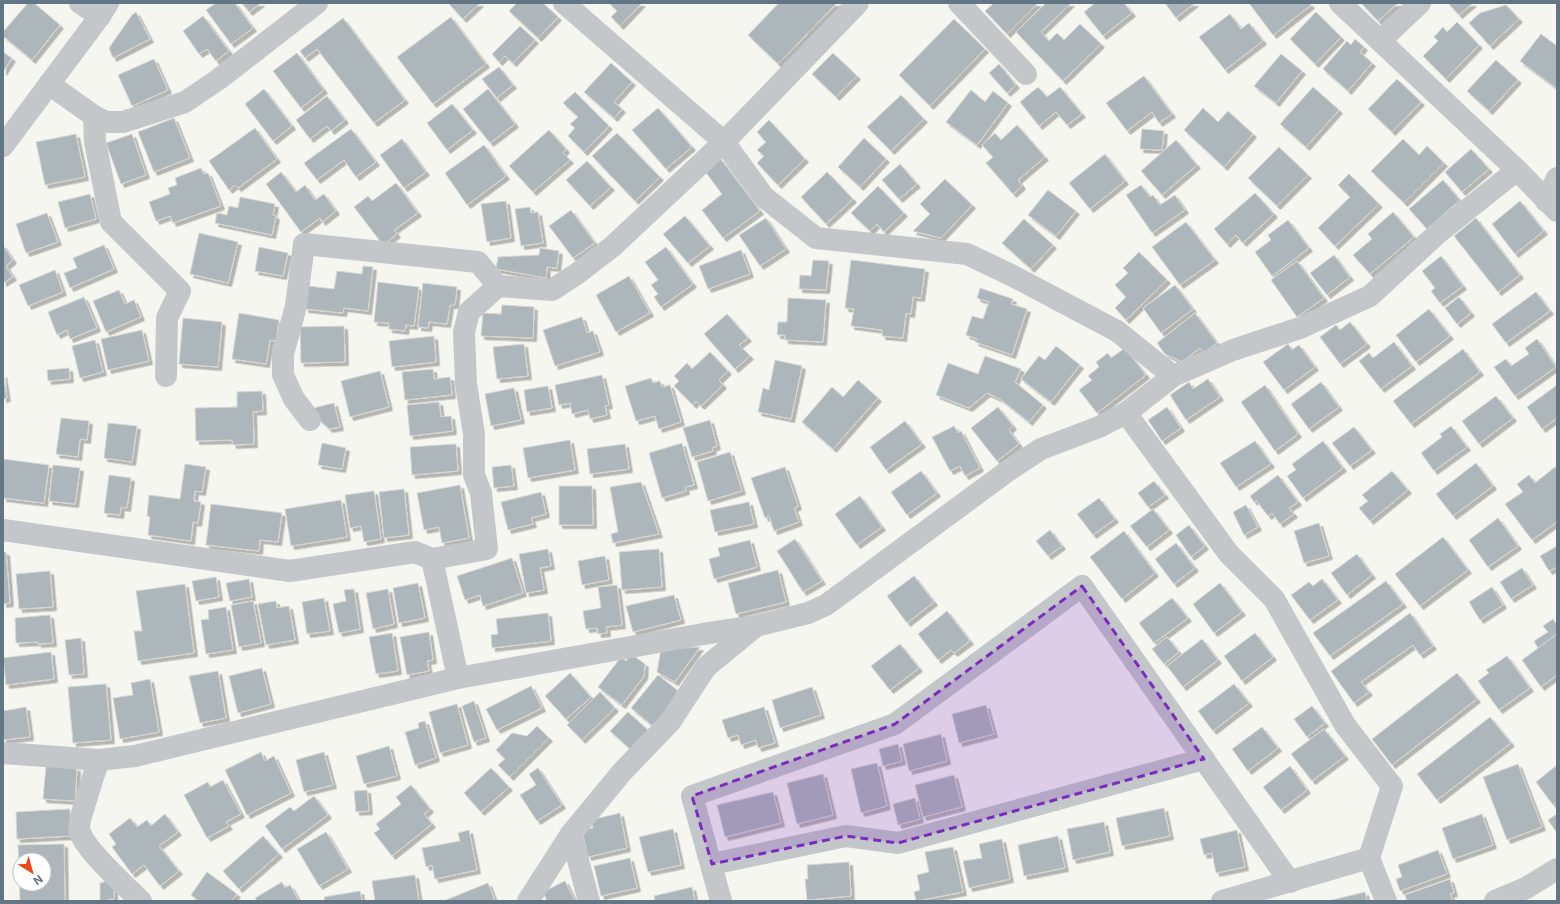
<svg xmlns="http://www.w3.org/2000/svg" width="1560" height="904" font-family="Inter,sans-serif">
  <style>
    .building { fill: #adb6ba; stroke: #d7d7d4; fill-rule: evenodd; filter: url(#shadow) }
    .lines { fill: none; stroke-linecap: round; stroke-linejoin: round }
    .minor { stroke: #c3c7ca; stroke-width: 22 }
    .marked { fill: #7b2cbf; fill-opacity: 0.2; stroke: #7b2cbf; stroke-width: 3; stroke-dasharray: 8 5; stroke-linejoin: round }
  </style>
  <defs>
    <filter id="shadow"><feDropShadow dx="3.5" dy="3.5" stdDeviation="0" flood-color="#0004"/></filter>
  </defs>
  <rect width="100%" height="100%" fill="#f6f6f1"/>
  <g class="building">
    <polygon points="28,3 34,3 60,25 32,60 3,36 3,32"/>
    <polygon points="216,3 235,3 253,28 231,44 206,10"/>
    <polygon points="242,3 261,3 249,12"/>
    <polygon points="448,3 480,3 463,19"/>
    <polygon points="517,3 543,3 558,17 538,38 509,11"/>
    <polygon points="609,3 642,3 620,26 611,17 617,11"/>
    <polygon points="779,3 837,3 778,64 748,35"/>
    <polygon points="994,3 1038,3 1007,34 985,11"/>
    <polygon points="1046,3 1071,3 1041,32 1049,41 1057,33 1064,40 1080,24 1101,44 1063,81 1016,32"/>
    <polygon points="1095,3 1124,3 1132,13 1103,36 1084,12"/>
    <polygon points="1165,3 1195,3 1176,18"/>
    <polygon points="1249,3 1309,3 1311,5 1273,35"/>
    <polygon points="1361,3 1398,3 1378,21"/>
    <polygon points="1448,3 1473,3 1459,15"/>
    <polygon points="1506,5 1519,19 1490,46 1469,23 1480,13"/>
    <polygon points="136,12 150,39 113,58 109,48 132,15"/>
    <polygon points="1316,12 1341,37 1315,64 1290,39"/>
    <polygon points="1230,14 1241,29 1249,23 1263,41 1225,70 1199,37"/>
    <polygon points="203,16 229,51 216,61 207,49 199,54 183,31"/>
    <polygon points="451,17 486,64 433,104 397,57"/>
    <polygon points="343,18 405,100 374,123 317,49 305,58 300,51"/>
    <polygon points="954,19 985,49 930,106 899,75"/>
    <polygon points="1457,22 1479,45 1446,79 1423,56 1438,41 1434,37 1443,27 1447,32"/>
    <polygon points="520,26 535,40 513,63 505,56 499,62 492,54"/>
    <polygon points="1541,34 1557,46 1557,89 1520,61"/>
    <polygon points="1355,39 1364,47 1360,52 1372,63 1348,91 1323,69 1347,41 1351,45"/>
    <polygon points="3,52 12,58 3,72"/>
    <polygon points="297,53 324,90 301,108 273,71"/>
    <polygon points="833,53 857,76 836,97 812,74"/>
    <polygon points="1281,54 1302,71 1276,103 1254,86"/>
    <polygon points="154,59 168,90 132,106 118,75"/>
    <polygon points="1496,60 1518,80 1489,111 1467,91"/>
    <polygon points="611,63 632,82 614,102 622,109 614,118 584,92"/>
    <polygon points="999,64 1016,85 1007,93 989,73"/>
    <polygon points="499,67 513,85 497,98 482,79"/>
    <polygon points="1144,76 1172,114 1159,123 1152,112 1127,131 1106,103"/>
    <polygon points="1397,79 1421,102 1392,132 1368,109"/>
    <polygon points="1038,87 1047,97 1060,87 1082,114 1067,125 1056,112 1039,126 1020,102"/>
    <polygon points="1313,87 1339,110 1306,147 1280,124"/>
    <polygon points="264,89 292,126 273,141 245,104"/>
    <polygon points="488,89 515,124 490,143 463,109"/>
    <polygon points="971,90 985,102 993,91 1008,103 977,145 946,122"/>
    <polygon points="575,92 609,126 584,152 568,136 575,128 570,124 578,117 563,103"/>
    <polygon points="901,95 924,119 891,151 867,127"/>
    <polygon points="327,96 345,120 331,131 327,126 310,139 296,120"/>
    <polygon points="452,104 473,130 447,150 427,123"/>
    <polygon points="658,108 692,147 666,169 632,130"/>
    <polygon points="1203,108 1218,122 1228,111 1253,134 1224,167 1184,130"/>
    <polygon points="174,118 190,158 154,172 138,132"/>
    <polygon points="769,120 805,159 778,185 757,163 764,156 757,150 766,142 757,132"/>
    <polygon points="1017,125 1045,157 1018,180 1022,186 1013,194 986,163 993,157 982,145 995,133 1001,140"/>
    <polygon points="255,128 277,159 238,188 235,185 229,190 209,161"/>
    <polygon points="351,129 376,162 356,177 344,160 317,180 304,163"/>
    <polygon points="1142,129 1164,131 1162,150 1140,149"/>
    <polygon points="549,130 566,149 563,153 570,160 533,192 509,166"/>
    <polygon points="617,133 660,177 635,201 592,156"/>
    <polygon points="76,134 85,177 45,185 36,142"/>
    <polygon points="132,134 146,175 121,184 106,143"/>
    <polygon points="864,138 886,159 860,187 838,167"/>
    <polygon points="402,139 426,172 404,188 380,155"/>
    <polygon points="1403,139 1419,155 1427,146 1444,163 1404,203 1371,171"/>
    <polygon points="1176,140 1197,165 1162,195 1141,171"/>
    <polygon points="484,145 506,176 467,205 445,173"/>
    <polygon points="1279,147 1308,175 1277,206 1248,178"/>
    <polygon points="1471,149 1489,169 1462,192 1445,172"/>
    <polygon points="1105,154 1125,181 1090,209 1069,183"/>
    <polygon points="720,158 760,211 723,238 702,210 722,194 704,170"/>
    <polygon points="587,161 611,187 590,206 566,180"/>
    <polygon points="900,164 917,184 899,199 882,180"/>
    <polygon points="201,168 204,174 208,173 221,206 173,223 170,216 156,221 149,202 170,194 168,188 177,185 175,178"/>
    <polygon points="281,172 296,192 305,185 315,200 324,194 336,211 322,222 320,218 301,232 266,184"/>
    <polygon points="827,172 853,199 826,224 801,197"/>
    <polygon points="1349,174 1379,204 1335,246 1318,228 1350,197 1338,185"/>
    <polygon points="945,179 972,205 941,238 913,231 930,214 920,204"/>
    <polygon points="1443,180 1460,200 1427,229 1409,209"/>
    <polygon points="396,183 418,213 394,230 397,234 383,245 354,207 368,196 372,201"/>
    <polygon points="1141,185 1150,197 1153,195 1160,205 1175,195 1185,210 1152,233 1126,195"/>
    <polygon points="878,186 904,213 884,232 877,224 870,231 851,213"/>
    <polygon points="1048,190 1076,211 1056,236 1028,215"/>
    <polygon points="1255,193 1274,214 1243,243 1236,235 1227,244 1214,229"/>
    <polygon points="90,194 96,219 65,228 58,202"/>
    <polygon points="240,197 275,204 273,215 276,216 272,235 215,223 217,213 227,215 229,206 238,208"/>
    <polygon points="506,201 511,238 487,242 481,204"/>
    <polygon points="1520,201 1544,231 1515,254 1492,224"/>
    <polygon points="530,207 531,213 538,212 543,243 521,246 515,209"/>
    <polygon points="571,210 595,243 573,258 549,226"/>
    <polygon points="1393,212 1414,237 1370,274 1353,255 1372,239 1368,234"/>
    <polygon points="47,213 58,242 26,253 16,224"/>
    <polygon points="685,216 710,246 688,263 663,234"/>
    <polygon points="766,218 786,249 760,266 739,235"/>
    <polygon points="1476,218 1520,275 1498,292 1454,236"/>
    <polygon points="1024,219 1053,245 1031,269 1002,243"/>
    <polygon points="1288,220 1309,248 1272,276 1255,252 1271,240 1268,235"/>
    <polygon points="1186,222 1215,260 1180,285 1152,247"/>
    <polygon points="199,233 238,242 228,283 190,274"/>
    <polygon points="3,245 13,260 6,266 13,277 3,283"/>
    <polygon points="104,245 114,269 70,288 64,273 77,268 73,258"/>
    <polygon points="259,247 288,253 283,276 255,271"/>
    <polygon points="666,247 693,284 661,307 654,297 658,294 651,285 658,280 645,262"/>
    <polygon points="540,248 559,251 557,268 547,267 546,278 496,269 498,257 539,255"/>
    <polygon points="741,250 750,274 708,289 699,266"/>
    <polygon points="1139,252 1167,280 1126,320 1115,308 1126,297 1115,285 1128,273 1123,268"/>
    <polygon points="1334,255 1350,277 1327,295 1310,273"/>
    <polygon points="1441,256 1463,286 1440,303 1431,291 1435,288 1422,271"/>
    <polygon points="813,260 829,261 826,290 799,289 800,275 811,276"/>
    <polygon points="851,260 925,269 921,298 913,297 911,314 906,313 903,338 882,336 882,330 851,326 854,309 845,308"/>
    <polygon points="1297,261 1324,298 1297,317 1271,280"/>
    <polygon points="363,266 373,267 368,311 344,308 343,313 305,309 308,286 334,289 337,271 362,274"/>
    <polygon points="55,270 63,292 28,306 19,285"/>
    <polygon points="629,276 650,313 616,332 596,295"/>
    <polygon points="378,282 419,287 414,326 406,325 405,331 389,329 389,323 374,322"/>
    <polygon points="423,283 457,287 455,305 450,305 447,324 429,322 428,328 418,327"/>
    <polygon points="1175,285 1193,309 1161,333 1143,308"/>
    <polygon points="980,288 1013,299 1011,304 1027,309 1012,355 975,342 977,339 966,335 972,316 983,319 989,302 977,298"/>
    <polygon points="119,290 125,304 134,300 141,317 106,332 93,301"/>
    <polygon points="1536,292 1550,311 1506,343 1492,324"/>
    <polygon points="84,297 97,328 70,339 67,330 57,335 48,312"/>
    <polygon points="1459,297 1471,313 1457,324 1445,308"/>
    <polygon points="788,298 826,300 823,342 785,340 785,335 777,335 778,322 787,322"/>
    <polygon points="502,305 534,307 533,338 481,336 483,313 501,314"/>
    <polygon points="1429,309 1450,336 1416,362 1396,335"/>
    <polygon points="239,313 279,320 276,341 270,340 266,364 232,359"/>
    <polygon points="1195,313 1217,343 1204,353 1200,348 1182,362 1165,354 1157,343"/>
    <polygon points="727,314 748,338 739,345 750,356 735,369 704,334"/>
    <polygon points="582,317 587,333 593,331 600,352 555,366 543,330"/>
    <polygon points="183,318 222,322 218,367 179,364"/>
    <polygon points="1350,322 1367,344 1340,364 1320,337 1336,325 1340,330"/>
    <polygon points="344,326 345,362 301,363 300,327"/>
    <polygon points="142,330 149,361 108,370 101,339"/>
    <polygon points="434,336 436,362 392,367 389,341"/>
    <polygon points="1537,339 1556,367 1515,396 1494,367 1506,359 1511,366 1529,354 1525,348"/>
    <polygon points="95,340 103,372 80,378 72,346"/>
    <polygon points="1394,342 1412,366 1381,389 1359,361 1369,353 1373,358"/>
    <polygon points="524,344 528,376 497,379 493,347"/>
    <polygon points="1288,344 1292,350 1299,345 1315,367 1284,390 1263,362"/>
    <polygon points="1056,346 1080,365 1051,402 1021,379 1039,356 1045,360"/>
    <polygon points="1125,348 1146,375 1097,413 1079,390 1092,380 1088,376 1099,367 1096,362 1108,353 1111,358"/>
    <polygon points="1463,349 1480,372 1411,424 1393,401"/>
    <polygon points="710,352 728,371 719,380 723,385 701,406 696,401 693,405 674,386 679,381 674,376 687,363 692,369"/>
    <polygon points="985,356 1021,369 1015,382 1043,405 1029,422 1000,399 987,393 969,408 936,395 948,363 978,374"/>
    <polygon points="775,360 802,366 791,419 758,412 763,388 769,390"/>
    <polygon points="69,368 70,379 48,381 47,370"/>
    <polygon points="433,369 434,379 450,377 452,395 405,400 402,372"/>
    <polygon points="380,371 389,407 350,417 341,381"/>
    <polygon points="3,374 7,398 3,399"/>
    <polygon points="602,375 609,405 605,406 607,415 590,419 588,410 572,414 570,403 559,405 555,385"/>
    <polygon points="651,378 653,383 660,381 662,387 670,385 681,422 659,429 655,416 636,421 625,386"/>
    <polygon points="1208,379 1220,397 1186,420 1170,395 1189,382 1193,389"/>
    <polygon points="858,380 878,398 833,449 802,422 832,387 843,397"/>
    <polygon points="1321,382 1339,407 1309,429 1291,404"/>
    <polygon points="1265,385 1298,434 1275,451 1241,402"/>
    <polygon points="1557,385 1557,418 1542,429 1527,407"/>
    <polygon points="548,386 552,408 527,412 524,390"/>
    <polygon points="514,388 521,420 491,426 485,394"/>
    <polygon points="262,391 263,411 253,412 254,444 233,445 232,440 196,441 195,408 237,407 237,392"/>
    <polygon points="1496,396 1513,418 1479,444 1462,421"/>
    <polygon points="439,402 441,417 451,416 453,431 410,436 407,405"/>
    <polygon points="334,403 340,427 329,429 314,415 313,408"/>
    <polygon points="998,407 1013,426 1009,430 1019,444 997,461 971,428"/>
    <polygon points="1167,407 1181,428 1162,441 1148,420"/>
    <polygon points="61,418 89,421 87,440 80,439 78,457 56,454"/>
    <polygon points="710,420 717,446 712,448 713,451 692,457 683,428"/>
    <polygon points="905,421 922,444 886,470 870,447"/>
    <polygon points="108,423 137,426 132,462 104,458"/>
    <polygon points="954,426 958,433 961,431 980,468 965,476 960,466 950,471 932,437"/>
    <polygon points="1451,426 1467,447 1434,471 1421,453 1442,437 1440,434"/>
    <polygon points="1354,427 1372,450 1350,466 1332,443"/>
    <polygon points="570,440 575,470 528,478 523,448"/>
    <polygon points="1255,441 1271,464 1236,487 1220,463"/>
    <polygon points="1323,441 1343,468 1303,498 1287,476 1296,470 1292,464"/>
    <polygon points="322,443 346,448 342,469 318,465"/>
    <polygon points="682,443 694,485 685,487 686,491 662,498 649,453"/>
    <polygon points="456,444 458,471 412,475 410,447"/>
    <polygon points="625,444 629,469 590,474 587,449"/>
    <polygon points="730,452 742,491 708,501 697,462"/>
    <polygon points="3,459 49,465 44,503 3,498"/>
    <polygon points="1476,463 1493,486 1453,516 1436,494"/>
    <polygon points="185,464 206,467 202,492 195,491 194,501 201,502 198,523 193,522 191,541 148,535 150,517 147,516 149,495 180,499"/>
    <polygon points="53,465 80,468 75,504 49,501"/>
    <polygon points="511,465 514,486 494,488 492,467"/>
    <polygon points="785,467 798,506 794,508 799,522 774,531 769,516 765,518 751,478"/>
    <polygon points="1555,467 1557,470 1557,522 1532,540 1505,504 1523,492 1517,484 1529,475 1535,483"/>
    <polygon points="921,471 937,493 907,515 891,492"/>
    <polygon points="1392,471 1408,490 1370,521 1359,508 1368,501 1362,495"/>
    <polygon points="109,475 131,478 127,508 121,507 120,515 104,513"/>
    <polygon points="1278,475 1298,502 1289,508 1294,514 1280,524 1272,513 1268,516 1256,500 1254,502 1250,496"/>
    <polygon points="1154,481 1165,495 1148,507 1138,493"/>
    <polygon points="641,482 659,534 613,543 611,534 618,532 610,487"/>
    <polygon points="460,485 469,538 442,543 439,527 424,530 417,493"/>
    <polygon points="559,486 592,486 593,525 559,525"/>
    <polygon points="404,489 409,535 384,538 379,492"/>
    <polygon points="374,491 381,539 364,542 361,526 350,528 345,495"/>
    <polygon points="541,492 546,514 531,518 533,524 508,530 501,502"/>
    <polygon points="860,496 882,527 857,545 835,514"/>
    <polygon points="1099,498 1115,519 1093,535 1077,514"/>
    <polygon points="341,500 347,537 291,546 285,509"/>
    <polygon points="749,502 754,524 715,532 710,510"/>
    <polygon points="211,504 282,513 278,542 260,540 259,551 206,545"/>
    <polygon points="1246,505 1258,527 1244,535 1233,512"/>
    <polygon points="1153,509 1169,530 1147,547 1130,526"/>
    <polygon points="1498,518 1518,546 1488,567 1469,540"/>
    <polygon points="1319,523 1329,556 1304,563 1294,531"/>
    <polygon points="1189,525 1205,546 1191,557 1176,535"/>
    <polygon points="1050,530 1062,546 1048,556 1036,541"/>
    <polygon points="1124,531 1155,573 1122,599 1090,557"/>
    <polygon points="1443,537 1468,570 1420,606 1395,574"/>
    <polygon points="795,539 822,581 803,592 777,551"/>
    <polygon points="750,540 757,567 714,579 709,559 720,556 718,548"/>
    <polygon points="1176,543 1195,568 1174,584 1155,559"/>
    <polygon points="1557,546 1557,567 1549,571 1540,556"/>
    <polygon points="548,549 551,566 540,568 544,590 526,593 519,554"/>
    <polygon points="659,549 662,587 622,590 619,552"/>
    <polygon points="3,552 6,552 10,603 3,604"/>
    <polygon points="1357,554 1372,575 1347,595 1331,573"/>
    <polygon points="605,556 609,580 582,585 578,561"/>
    <polygon points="512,558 523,593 483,606 480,595 465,600 457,576"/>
    <polygon points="1522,568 1533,585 1511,599 1500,582"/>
    <polygon points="778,570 786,602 736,614 728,583"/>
    <polygon points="50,571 53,607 19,609 16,574"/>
    <polygon points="914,576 934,602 907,623 887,596"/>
    <polygon points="216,577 219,597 196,601 192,581"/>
    <polygon points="249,579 252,597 230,601 226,583"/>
    <polygon points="1322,579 1338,600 1310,620 1291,595 1309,582 1313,586"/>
    <polygon points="1386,581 1403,604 1330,656 1313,633"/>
    <polygon points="418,583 425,618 399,623 393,588"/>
    <polygon points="1220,583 1242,612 1214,633 1193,604"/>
    <polygon points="185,584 194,653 138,661 134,631 142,631 136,591"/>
    <polygon points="617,585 622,625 606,627 607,633 598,634 597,628 586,629 583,611 601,608 598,587"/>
    <polygon points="1492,587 1503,605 1480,620 1469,602"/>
    <polygon points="354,589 360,629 339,633 333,604 346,601 344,590"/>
    <polygon points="388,589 394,624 373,629 366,593"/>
    <polygon points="674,595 681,620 633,632 626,606"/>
    <polygon points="324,598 330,631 307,634 302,602"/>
    <polygon points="1172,598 1188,618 1154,643 1139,623"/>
    <polygon points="253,601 261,643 239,647 231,605"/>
    <polygon points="276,601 277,608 289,606 295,640 266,645 258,604"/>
    <polygon points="226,607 233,650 206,654 201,620 209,619 208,610"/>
    <polygon points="947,611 970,641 954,653 951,650 938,660 918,634"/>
    <polygon points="548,613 551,641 492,648 491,635 498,634 496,619"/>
    <polygon points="1410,613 1433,646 1420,655 1413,645 1361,682 1369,692 1354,703 1331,671"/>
    <polygon points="50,615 53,643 38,644 38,642 16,643 15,618"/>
    <polygon points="1553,619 1557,625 1557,634 1538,648 1534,641 1548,632 1543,626"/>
    <polygon points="429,632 433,660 427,661 429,671 407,675 400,637"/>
    <polygon points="392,633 398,671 376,674 369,637"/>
    <polygon points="1255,633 1273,657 1242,681 1224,656"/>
    <polygon points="1557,634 1557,675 1541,687 1522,660"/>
    <polygon points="1167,637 1179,652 1164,664 1152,649"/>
    <polygon points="81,638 84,674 69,675 65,640"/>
    <polygon points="1202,639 1218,660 1183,687 1167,666"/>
    <polygon points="900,644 919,668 890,690 871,666"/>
    <polygon points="700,647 675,682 657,672 661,649"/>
    <polygon points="51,652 54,679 6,685 3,658"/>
    <polygon points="631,654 645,664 644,676 622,705 598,687 621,657 626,661"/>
    <polygon points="1507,656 1530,688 1499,710 1478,681 1489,673 1486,670"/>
    <polygon points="262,668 271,704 238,713 229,676"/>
    <polygon points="218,671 226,718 200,723 189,676"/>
    <polygon points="570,673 591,697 566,719 545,696"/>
    <polygon points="1457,673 1477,699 1392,765 1372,739"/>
    <polygon points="658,675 681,693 654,727 631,708"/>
    <polygon points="150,679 159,732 120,739 113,698 133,695 131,683"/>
    <polygon points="106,684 111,740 73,743 68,687"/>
    <polygon points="1234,684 1249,703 1213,731 1198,711"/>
    <polygon points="531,686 542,708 497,730 486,709"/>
    <polygon points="812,687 821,715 780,728 772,700"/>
    <polygon points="600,692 615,708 582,740 567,725"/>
    <polygon points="474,701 486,738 474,742 462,706"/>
    <polygon points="457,704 468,745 440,753 429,712"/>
    <polygon points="986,705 994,734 959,743 952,714"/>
    <polygon points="1312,706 1325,723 1307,737 1294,719"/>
    <polygon points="26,707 30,737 3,740 3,711"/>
    <polygon points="764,707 775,743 758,748 756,740 741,745 738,735 728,738 722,720"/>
    <polygon points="628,712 648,730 630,749 610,731"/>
    <polygon points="1490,717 1511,743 1437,800 1417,774"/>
    <polygon points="425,721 436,758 415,765 405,732 419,728 418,723"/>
    <polygon points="537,726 549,738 510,777 498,765 505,759 496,750 512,733 527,736"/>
    <polygon points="1262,727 1278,748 1248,771 1232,749"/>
    <polygon points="1324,729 1345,756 1312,781 1291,754"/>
    <polygon points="941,734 947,761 909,771 903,744"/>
    <polygon points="898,744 902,761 883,766 879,749"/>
    <polygon points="389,746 397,776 364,784 356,756"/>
    <polygon points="261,752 265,761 274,756 291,793 247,815 225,770"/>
    <polygon points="324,752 333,785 304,792 296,760"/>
    <polygon points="877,763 887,806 861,813 851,769"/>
    <polygon points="1518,764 1542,827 1507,840 1483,777"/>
    <polygon points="1557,765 1557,802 1553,805 1536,782"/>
    <polygon points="46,766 77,768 75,801 43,799"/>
    <polygon points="1290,766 1307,790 1281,810 1263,787"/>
    <polygon points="491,768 509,787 481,812 464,793"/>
    <polygon points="538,768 562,805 537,821 520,795 536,785 529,774"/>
    <polygon points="823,774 833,815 797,824 787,783"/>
    <polygon points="954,775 962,807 923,817 915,785"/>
    <polygon points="223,780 241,814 226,822 229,826 207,838 184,795 208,782 210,787"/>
    <polygon points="411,785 430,809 424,814 432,824 392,856 374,833 380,829 376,824 401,804 396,797"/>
    <polygon points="367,790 369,811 356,812 354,791"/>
    <polygon points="773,792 781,823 725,837 717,805"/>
    <polygon points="314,796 328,815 282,849 265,826 290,807 294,811"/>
    <polygon points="915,798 920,819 898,825 893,804"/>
    <polygon points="1164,808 1170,836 1122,846 1116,818"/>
    <polygon points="70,809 71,836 17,839 16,812"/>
    <polygon points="620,813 627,848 588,857 582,830 593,828 591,820"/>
    <polygon points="165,814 178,832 159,846 179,871 160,886 144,865 132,874 112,847 116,844 109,834 130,818 137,827 147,820 151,826"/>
    <polygon points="1482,814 1493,845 1453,859 1442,828"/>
    <polygon points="1557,814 1557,833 1548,820"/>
    <polygon points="1104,822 1110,852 1073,860 1067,829"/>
    <polygon points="673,829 681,865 648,872 639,837"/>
    <polygon points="469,830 477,870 435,879 432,865 426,867 422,848 460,841 458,833"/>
    <polygon points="1237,830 1245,867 1216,873 1212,853 1204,855 1200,839"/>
    <polygon points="326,832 348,869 319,886 297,849"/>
    <polygon points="263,836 279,854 239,889 223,871"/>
    <polygon points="1058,836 1065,868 1024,876 1018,845"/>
    <polygon points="1002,839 1010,879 969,888 963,861 982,858 979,844"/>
    <path d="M64,844L65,901H20L18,845ZM20,860H44V884H20Z"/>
    <polygon points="953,847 963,892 916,901 914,892 920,890 917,875 929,872 925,852"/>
    <polygon points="1438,850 1447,874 1400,891 1396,879 1402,877 1398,865"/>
    <polygon points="630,858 637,888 601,896 594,866"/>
    <polygon points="849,862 851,896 807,900 805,879 808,879 807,865"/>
    <polygon points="207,872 237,894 231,901 199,901 191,895"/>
    <polygon points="415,875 419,901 375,901 372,881"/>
    <polygon points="1450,879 1454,893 1450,894 1453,901 1407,901 1405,895"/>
    <polygon points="107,881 114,889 114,899 108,899 108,901 100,901 100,883"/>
    <polygon points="565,881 575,901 547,901 543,892"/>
    <polygon points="282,882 285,888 290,885 299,901 257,901 255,898"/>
    <polygon points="488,883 495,901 447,901 446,900"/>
    <polygon points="692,887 695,901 655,901 654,896"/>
    <polygon points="360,891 362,901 325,901 324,897"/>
    <polygon points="1365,892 1367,901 1328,901"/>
  </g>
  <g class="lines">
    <g class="minor">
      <polyline points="80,3 100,16"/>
      <polyline points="564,3 724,142 764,197 816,238 967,254 1011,275 1117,331 1173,376"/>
      <polyline points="959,3 1026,74"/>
      <polyline points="1340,3 1517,170 1557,211"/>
      <polyline points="1380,41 1420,3"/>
      <polyline points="49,84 94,116 95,142 111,222 180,291 167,318 166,376"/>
      <polyline points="94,116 106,122 123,122 185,102 219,79 317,3"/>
      <polyline points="3,146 100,16 108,3"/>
      <polyline points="1546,201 1557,178"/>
      <polyline points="1126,413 1229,554 1274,599 1345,725 1392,786 1369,858 1386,901"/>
      <polyline points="310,420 294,399 283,375 283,354 296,306 304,244 478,262 498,286 552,290 578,273 613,246 724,142 858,3"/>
      <polyline points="3,530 290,571 415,552 432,559 487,549 481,493 474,475 474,434 466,384 464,332 469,312 498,286"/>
      <polyline points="432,559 458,678"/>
      <polyline points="3,753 99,760 135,756 458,678 703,634 756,626 808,613 826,605 1009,470 1041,449 1099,427 1126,413 1173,376 1233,350 1300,328 1370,296 1437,234 1517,170"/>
      <path d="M99,760C95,771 78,822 79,829C83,849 125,885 141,901"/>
      <polyline points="571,834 589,901"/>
      <polyline points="712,864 846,836 898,843 1204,759"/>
      <polyline points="528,901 571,834 622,772 670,722 706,667 755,627"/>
      <polyline points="721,901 692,796 895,724 1082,586 1290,882"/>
      <polyline points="1222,901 1369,858"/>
      <polyline points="1495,901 1526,888 1557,869"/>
    </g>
  </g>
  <path class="marked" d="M1082,586L1204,759L898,843L846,836L712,864L692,796L895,724Z"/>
  <rect width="1560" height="904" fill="none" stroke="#627685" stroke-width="8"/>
  <g transform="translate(32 872) rotate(143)"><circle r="19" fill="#ffffff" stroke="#c0c8ce"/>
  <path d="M0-3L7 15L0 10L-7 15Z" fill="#ef4518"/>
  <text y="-6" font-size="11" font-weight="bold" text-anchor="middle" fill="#627685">N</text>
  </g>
</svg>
